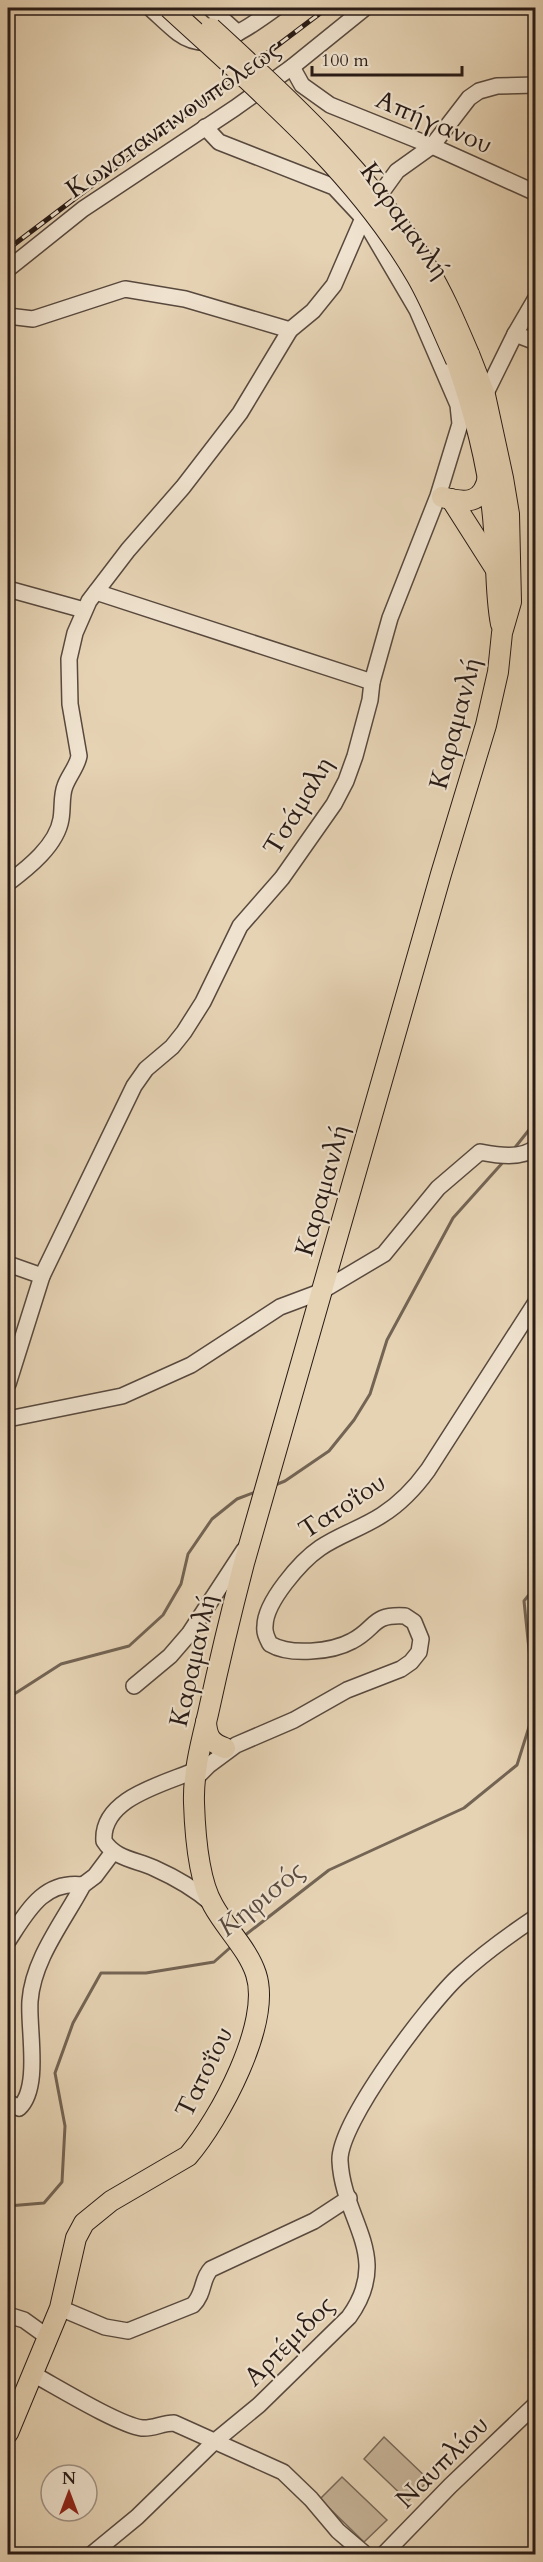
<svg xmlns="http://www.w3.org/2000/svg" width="543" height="2562" font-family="Cardo,serif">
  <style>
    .green { fill: #c6b499; stroke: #776858; stroke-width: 1.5 }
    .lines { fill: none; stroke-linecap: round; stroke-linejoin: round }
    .stream { stroke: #736454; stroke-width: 3 }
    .minor-casing { stroke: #58493e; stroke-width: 18 }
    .major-casing { stroke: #281b16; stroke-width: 22 }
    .minor { stroke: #efe2ce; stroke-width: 15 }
    .major { stroke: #e6d3b4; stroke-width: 20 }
    .rail-casing { stroke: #281b16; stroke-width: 5 }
    .rail { stroke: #efe2ce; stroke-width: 3; stroke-dasharray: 9; stroke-linecap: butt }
    .major-bridge-casing { stroke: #281b16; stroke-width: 22; stroke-linecap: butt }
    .major-bridge { stroke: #e6d3b4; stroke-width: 20 }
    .labels { text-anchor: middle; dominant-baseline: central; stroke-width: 4.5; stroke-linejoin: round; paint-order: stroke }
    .street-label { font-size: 26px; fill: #281b16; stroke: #efe2ce }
    .water-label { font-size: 27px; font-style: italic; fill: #5a4b40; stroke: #efe2ce }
  </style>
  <rect width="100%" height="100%" fill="#e6d3b4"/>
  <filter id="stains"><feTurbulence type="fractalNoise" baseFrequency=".00333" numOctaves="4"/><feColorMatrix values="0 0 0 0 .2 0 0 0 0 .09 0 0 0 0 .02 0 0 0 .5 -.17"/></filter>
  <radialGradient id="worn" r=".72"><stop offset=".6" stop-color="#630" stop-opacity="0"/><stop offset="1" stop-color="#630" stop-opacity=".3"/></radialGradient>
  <g class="green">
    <polygon points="384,2437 429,2480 408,2501 364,2459"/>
    <polygon points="342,2477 387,2520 364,2542 320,2499"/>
  </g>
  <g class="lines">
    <g class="stream">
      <polyline points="513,1150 536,1121"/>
      <polyline points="275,1485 285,1481 329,1451 354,1420 370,1394 387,1340 453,1218 505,1160"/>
      <polyline points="8,1698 61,1664 129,1646 163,1615 181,1584 188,1554 212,1519 237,1499 258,1491"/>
      <polyline points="244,1936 329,1870 464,1808 517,1765 535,1708 524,1601 536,1586"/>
      <polyline points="8,2206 44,2203 62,2182 65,2126 55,2073 73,2023 101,1973 146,1973 214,1962 232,1946"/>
    </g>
    <g class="minor-casing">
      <g id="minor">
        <path d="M150,8C159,16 168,25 178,33C212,58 248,27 276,8"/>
        <polyline points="210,8 238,33"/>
        <polyline points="292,67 302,85 330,105 432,146 536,193"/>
        <polyline points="8,269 83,209 235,108 292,67 365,8"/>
        <polyline points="8,316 33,319 125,289 185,299 290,330"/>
        <polyline points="515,334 536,342"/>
        <polyline points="485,395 515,334 536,298"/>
        <polyline points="8,589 84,610"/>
        <polyline points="96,592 372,682"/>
        <path d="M8,883C28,868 57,845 61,819C63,808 61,796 65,786C69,775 77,767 79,756L70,704L69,659L75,633L89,601L128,550L183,487L240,413L290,330L313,311L334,285L363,218L397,171L432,146L469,98L479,91L497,86L536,85"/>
        <polyline points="8,1264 42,1276"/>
        <polyline points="8,1384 42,1276 134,1086 146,1069 172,1047 184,1032 203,1002 240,926 282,878 334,804 346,781 355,756 370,700 372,682 390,618 438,496 460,424 458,405 417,310 363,218 334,187 219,142 205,127"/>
        <path d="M8,1419L122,1396L191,1365L280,1307L320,1292L384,1254L438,1188L480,1152C496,1155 522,1160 536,1147"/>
        <polyline points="134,1686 170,1656 189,1634 244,1550"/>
        <path d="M196,1770C164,1784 101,1798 104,1841C115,1859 137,1860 154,1868C174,1877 194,1888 211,1903"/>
        <path d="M194,1780L209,1765L236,1745L294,1720L347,1690L401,1669L411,1662L419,1652L421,1639L414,1622L405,1616C371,1614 377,1628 352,1641C332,1652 290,1656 270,1644C267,1638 264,1633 265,1626C265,1602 301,1561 320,1548C339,1535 362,1528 382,1515C401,1503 415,1488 428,1470L536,1302"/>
        <path d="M8,1941C27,1912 43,1880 83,1885"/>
        <path d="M8,2102L19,2108C41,2088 28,2029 30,2001C33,1959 64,1921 83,1885L95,1876L113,1852"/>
        <path d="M60,2308L105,2327L128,2331L193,2305C205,2293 201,2279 211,2269L314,2221L349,2198"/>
        <polyline points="8,2315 24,2320 49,2338"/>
        <path d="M33,2374C57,2387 119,2425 142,2428C153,2429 162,2423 174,2423L283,2472L311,2499L338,2531L365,2554"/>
        <path d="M92,2554L137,2517L214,2442L259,2405L349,2317C393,2256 343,2221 340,2161C338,2123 430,2002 460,1975C483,1954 509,1935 536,1917"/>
        <polyline points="384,2554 450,2486 536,2404"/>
      </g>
    </g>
    <g class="major-casing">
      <g id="major">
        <path d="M456,360C475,414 490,470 494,529C497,561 495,593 501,624"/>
        <path d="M442,497C464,503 483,505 488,477"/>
        <polyline points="451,499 495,568"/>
        <path d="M206,1722C207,1737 211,1743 225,1748"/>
        <path d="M8,2433L60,2308L76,2238L84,2223L111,2201L188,2156C219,2120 272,2023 256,1974C248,1949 226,1929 213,1905C198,1879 195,1833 194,1803C193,1773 201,1743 208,1714C219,1663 231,1613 244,1563L441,874L486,725L498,672L502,633L511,602L509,514L503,478L485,395L469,354"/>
      </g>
    </g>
    <use href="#minor" class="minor"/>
    <use href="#major" class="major"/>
    <g class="rail-casing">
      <polyline id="rail" points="8,249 327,8"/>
    </g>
    <use href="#rail" class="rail"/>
    <g class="major-bridge-casing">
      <g id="major-bridge">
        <path d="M169,8C258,90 355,170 417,277C432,303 443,332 456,360"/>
        <path d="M211,28C291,101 370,174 427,267C444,295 456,324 469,354"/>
      </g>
    </g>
    <use href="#major-bridge" class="major-bridge"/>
  </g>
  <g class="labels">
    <g class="street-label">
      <text transform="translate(173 119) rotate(-35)">Κωνσταντινουπόλεως</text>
      <text transform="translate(434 122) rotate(23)">Απήγανου</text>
      <text transform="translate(405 221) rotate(55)">Καραμανλή</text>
      <text transform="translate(455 723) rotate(-75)">Καραμανλή</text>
      <text transform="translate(298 806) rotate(-59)">Τσάμαλη</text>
      <text transform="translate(322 1190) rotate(-74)">Καραμανλή</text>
      <text transform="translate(342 1506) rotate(-33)">Τατοΐου</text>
      <text transform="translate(193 1660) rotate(-77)">Καραμανλή</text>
      <text transform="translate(204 2072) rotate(-64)">Τατοΐου</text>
      <text transform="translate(289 2341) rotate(-45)">Αρτέμιδος</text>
      <text transform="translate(442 2462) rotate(-45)">Ναυπλίου</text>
    </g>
    <g class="water-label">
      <text transform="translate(261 1899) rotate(-39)">Κηφισός</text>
    </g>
  </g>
  <rect width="543" height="2562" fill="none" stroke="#e6d3b4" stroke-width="30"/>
  <rect x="9" y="9" width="525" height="2544" fill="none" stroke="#281b16" stroke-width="3"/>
  <rect x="15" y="15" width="513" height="2532" fill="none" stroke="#281b16" stroke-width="1.5"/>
  <g transform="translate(69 2493)"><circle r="28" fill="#efe2ce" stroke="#9f9284" stroke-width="1.5"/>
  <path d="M0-4.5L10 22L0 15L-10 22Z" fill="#8f2418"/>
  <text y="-9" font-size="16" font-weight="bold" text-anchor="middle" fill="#281b16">N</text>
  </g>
  <path d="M312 66v9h150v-9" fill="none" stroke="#281b16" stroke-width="3"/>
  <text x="321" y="66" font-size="18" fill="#281b16" stroke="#efe2ce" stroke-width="4.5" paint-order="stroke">100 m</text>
  <rect width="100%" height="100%" filter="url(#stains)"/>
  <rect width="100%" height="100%" fill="url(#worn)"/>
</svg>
